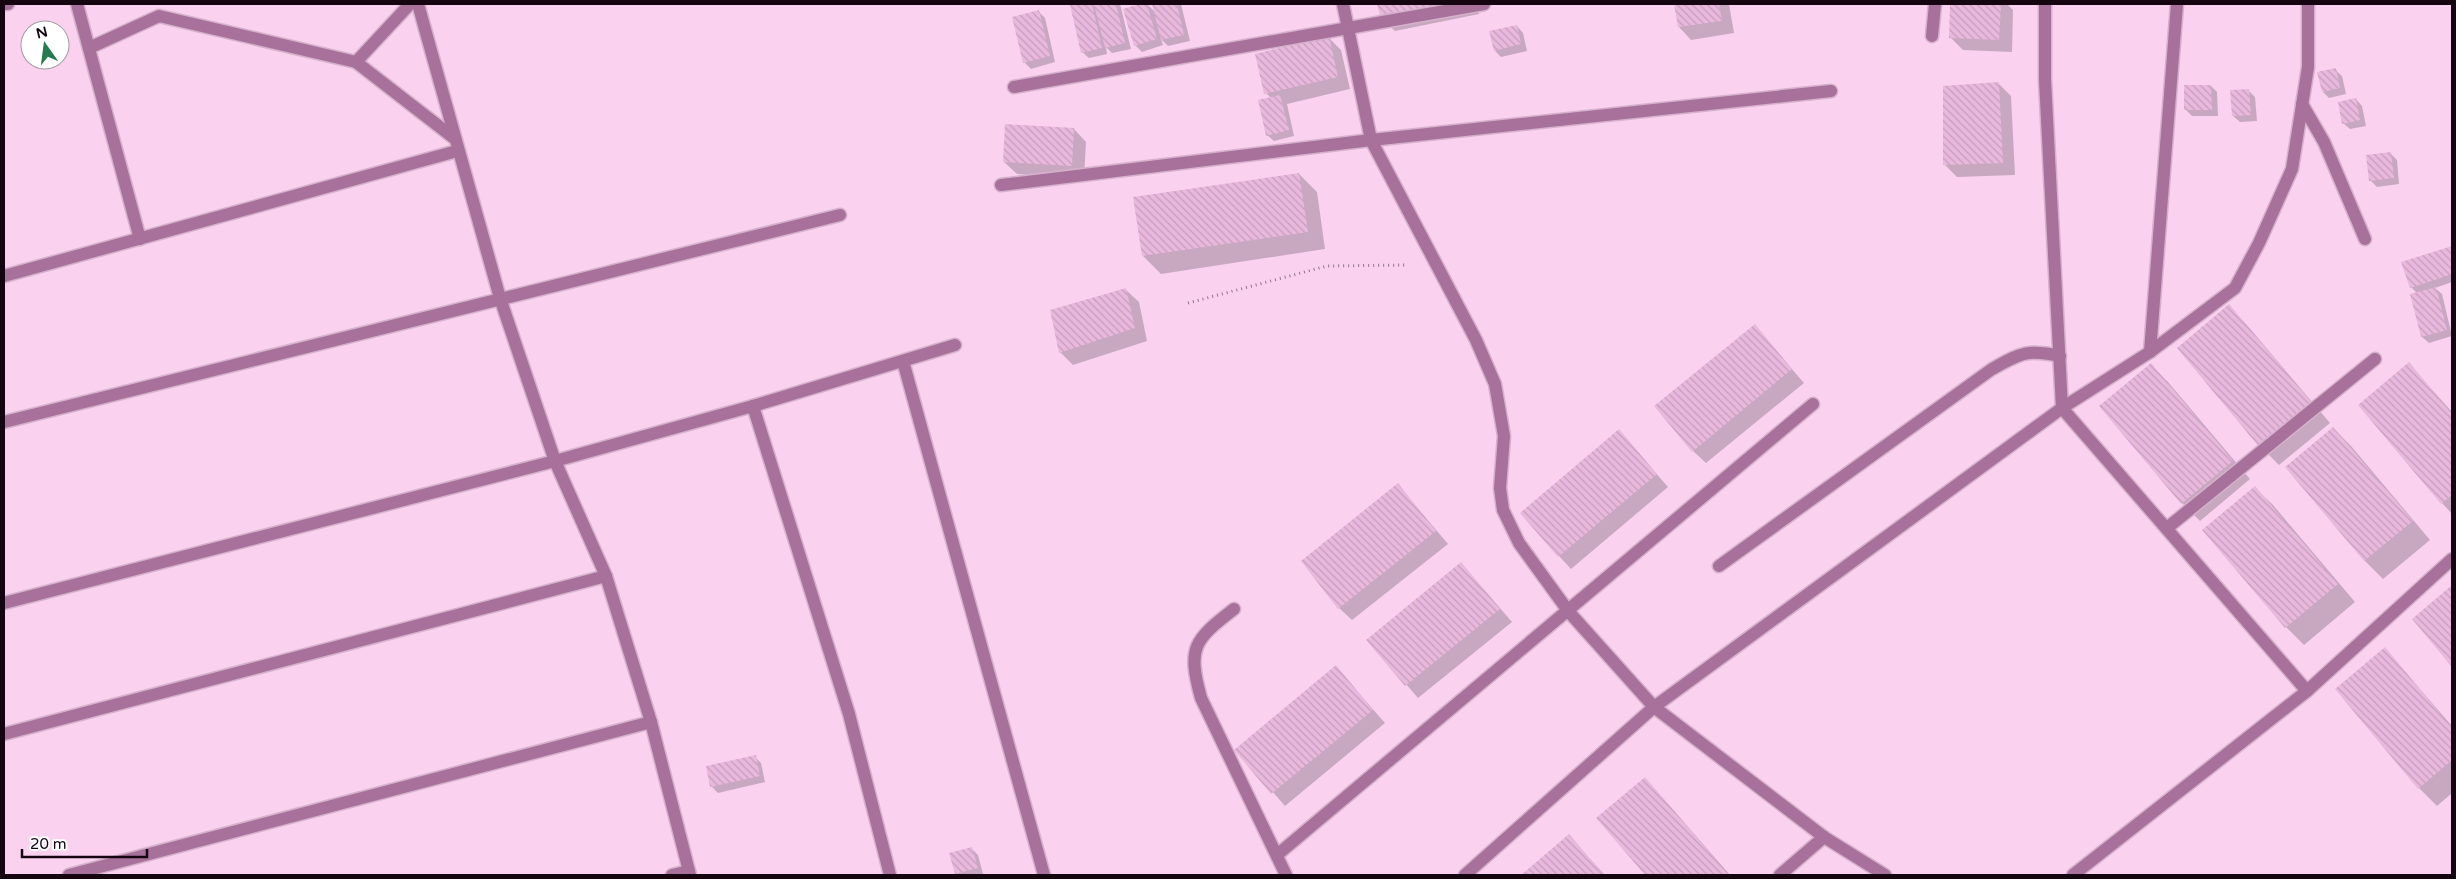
<svg xmlns="http://www.w3.org/2000/svg" width="2456" height="879" font-family="'Varela Round',sans-serif">
  <style>
    .shadow { fill: #0003 }
    .building { fill: url(#building-back-hatch) }
    .lines { fill: none; stroke-linecap: round; stroke-linejoin: round }
    .minor-casing { stroke: #d5b1cc; stroke-width: 15 }
    .path { stroke: #93768c; stroke-width: 3; stroke-dasharray: 1 4; stroke-linecap: butt }
    .minor { stroke: #a8719b; stroke-width: 12 }
  </style>
  <defs>
    <pattern id="building-back-hatch" width="6" height="6" patternUnits="userSpaceOnUse" patternTransform="scale(1.25)"><rect width="6" height="6" fill="#e9b8dd"/><path d="M-1 5l2 2M0 0l6 6M5-1l2 2" fill="none" stroke="#c79dbd"/></pattern>
  </defs>
  <rect width="100%" height="100%" fill="#fad2f0"/>
  <g class="shadow">
    <polygon points="1081,4 1093,4 1096,8 1096,4 1120,4 1131,49 1112,53 1106,47 1107,54 1089,58 1082,52 1072,6"/>
    <polygon points="1147,4 1156,13 1153,4 1181,4 1190,41 1168,46 1161,39 1163,45 1142,52 1135,45 1124,10"/>
    <polygon points="1379,4 1477,4 1479,14 1395,31 1382,19"/>
    <polygon points="1675,4 1729,4 1734,33 1691,40 1679,27"/>
    <polygon points="1952,4 2007,4 2013,10 2012,52 1963,50 1950,37"/>
    <polygon points="1038,11 1045,18 1055,62 1031,69 1024,62"/>
    <polygon points="1517,26 1523,33 1527,51 1501,57 1495,51"/>
    <polygon points="1329,38 1341,50 1350,89 1287,104 1294,136 1274,141 1267,135 1271,98 1266,93"/>
    <polygon points="2335,70 2342,76 2346,94 2329,98 2323,92"/>
    <polygon points="1998,83 2011,96 2015,175 1957,177 1944,164"/>
    <polygon points="2211,86 2217,92 2218,116 2192,116 2186,110"/>
    <polygon points="2249,91 2255,97 2257,121 2240,122 2233,116"/>
    <polygon points="2356,99 2362,106 2366,126 2350,129 2343,123"/>
    <polygon points="1074,129 1086,142 1084,178 1017,174 1004,162"/>
    <polygon points="2390,153 2397,160 2399,184 2377,187 2371,181"/>
    <polygon points="1299,174 1317,192 1325,249 1161,274 1143,256"/>
    <polygon points="2452,247 2452,282 2435,288 2442,294 2452,336 2429,343 2422,337 2417,293 2411,287 2403,263"/>
    <polygon points="1126,290 1139,302 1147,341 1073,365 1060,352"/>
    <polygon points="2228,306 2246,324 2330,423 2279,465 2261,447"/>
    <polygon points="1755,326 1804,383 1706,463 1693,451"/>
    <polygon points="2409,364 2452,412 2452,514 2442,503"/>
    <polygon points="2150,365 2168,382 2250,479 2200,521 2182,503 2100,406"/>
    <polygon points="2333,428 2351,446 2430,540 2383,579 2365,561 2286,467"/>
    <polygon points="1619,431 1668,487 1571,569 1559,556"/>
    <polygon points="1398,485 1448,544 1352,620 1339,608"/>
    <polygon points="2255,488 2273,505 2355,602 2304,645 2286,627"/>
    <polygon points="1461,563 1512,622 1418,698 1368,640"/>
    <polygon points="2452,587 2452,665 2414,619"/>
    <polygon points="2385,649 2452,726 2452,793 2437,806 2419,788"/>
    <polygon points="1336,667 1385,723 1285,806 1236,750"/>
    <polygon points="755,757 761,763 765,782 718,793 712,787"/>
    <polygon points="1644,779 1662,797 1730,875 1647,875 1598,818"/>
    <polygon points="1569,836 1605,875 1523,875"/>
    <polygon points="972,849 978,855 983,874 958,875 956,873"/>
  </g>
  <g class="building">
    <polygon points="1075,4 1092,4 1102,48 1081,53 1070,5"/>
    <polygon points="1094,4 1116,4 1125,43 1105,48"/>
    <polygon points="1140,4 1147,4 1157,39 1134,46 1123,9"/>
    <polygon points="1152,4 1177,4 1184,35 1161,40"/>
    <polygon points="1377,4 1451,4 1381,19"/>
    <polygon points="1674,4 1719,4 1722,21 1678,27"/>
    <polygon points="1950,4 2001,4 1999,40 1949,38"/>
    <polygon points="1039,10 1050,56 1023,63 1012,17"/>
    <polygon points="1517,25 1521,44 1494,51 1489,31"/>
    <polygon points="1329,36 1338,77 1264,94 1255,54"/>
    <polygon points="2336,68 2340,88 2322,92 2317,72"/>
    <polygon points="1999,82 2003,163 1943,165 1943,86"/>
    <polygon points="2184,85 2211,85 2212,110 2184,110"/>
    <polygon points="2249,89 2251,115 2232,116 2230,90"/>
    <polygon points="1280,95 1289,130 1266,136 1258,100"/>
    <polygon points="2356,98 2360,120 2342,124 2338,102"/>
    <polygon points="1005,124 1074,128 1072,166 1003,162"/>
    <polygon points="2391,152 2394,178 2369,181 2366,155"/>
    <polygon points="1299,173 1308,232 1142,256 1133,197"/>
    <polygon points="2452,246 2452,274 2410,288 2401,262"/>
    <polygon points="2436,287 2447,330 2421,337 2410,294"/>
    <polygon points="1126,288 1135,328 1059,353 1050,310"/>
    <polygon points="2229,304 2313,404 2260,448 2177,348"/>
    <polygon points="1755,324 1792,369 1692,452 1654,406"/>
    <polygon points="2409,362 2452,414 2452,495 2441,504 2358,405"/>
    <polygon points="2151,363 2233,461 2181,504 2099,406"/>
    <polygon points="2333,427 2413,521 2364,561 2285,467"/>
    <polygon points="1619,429 1657,474 1558,557 1520,513"/>
    <polygon points="1398,483 1436,531 1338,609 1301,561"/>
    <polygon points="2255,486 2338,584 2285,628 2202,530"/>
    <polygon points="1461,562 1500,609 1405,686 1366,640"/>
    <polygon points="2452,585 2452,667 2412,619"/>
    <polygon points="2385,647 2452,728 2452,760 2418,789 2335,689"/>
    <polygon points="1336,665 1373,710 1271,794 1234,750"/>
    <polygon points="756,755 760,776 710,787 706,766"/>
    <polygon points="1645,777 1729,875 1645,875 1596,818"/>
    <polygon points="1569,834 1604,875 1521,875"/>
    <polygon points="972,847 978,868 955,874 949,853"/>
  </g>
  <g class="lines">
    <g class="minor-casing">
      <g id="minor">
        <polyline points="4,4 8,4"/>
        <polyline points="77,4 140,239"/>
        <polyline points="418,4 500,298 555,461 606,576"/>
        <polyline points="1343,4 1371,140 1476,340 1495,384 1504,436 1500,488 1503,510 1519,543 1569,612 1654,707 1824,837 1885,875"/>
        <polyline points="2045,4 2045,80 2062,408 2307,691"/>
        <polyline points="1932,36 1935,4"/>
        <polyline points="89,48 159,16 356,62 410,4"/>
        <polyline points="356,62 454,138"/>
        <polyline points="1014,87 1484,4"/>
        <polyline points="2302,104 2324,142 2365,239"/>
        <polyline points="1001,185 1371,140 1831,91"/>
        <polyline points="4,276 457,151"/>
        <polyline points="2150,352 2177,4"/>
        <polyline points="903,361 1044,875"/>
        <polyline points="4,422 840,215"/>
        <polyline points="2167,528 2375,359"/>
        <path d="M1719,566L1992,369C2021,353 2026,349 2060,356"/>
        <polyline points="4,603 555,461 753,406"/>
        <path d="M1234,609C1194,640 1187,647 1201,698L1286,875"/>
        <polyline points="4,734 606,576 651,722 690,875"/>
        <polyline points="1277,855 1813,404"/>
        <polyline points="69,875 651,722"/>
        <polyline points="672,875 689,871"/>
        <polyline points="890,875 849,714 753,406 955,345"/>
        <polyline points="1465,875 1654,707 2062,408 2150,352 2235,288 2259,243 2292,169 2308,67 2308,4"/>
        <polyline points="1780,875 1824,837"/>
        <polyline points="2073,875 2307,691 2452,559"/>
      </g>
    </g>
    <polyline class="path" points="1188,303 1327,266 1406,265"/>
    <use href="#minor" class="minor"/>
  </g>
  <rect width="2456" height="879" fill="none" stroke="#150511" stroke-width="10"/>
  <g transform="translate(45 45) rotate(346)"><circle r="24" fill="#ffffff" stroke="#a19ba0"/>
  <path d="M0-4L9 19L0 12L-9 19Z" fill="#267a4d"/>
  <text y="-8" font-size="14" font-weight="bold" text-anchor="middle" fill="#150511">N</text>
  </g>
  <path d="M22 849v8h125v-8" fill="none" stroke="#150511" stroke-width="2.5"/>
  <text x="30" y="849" font-size="15" fill="#150511" stroke="#ffffff" stroke-width="4" paint-order="stroke">20 m</text>
</svg>
